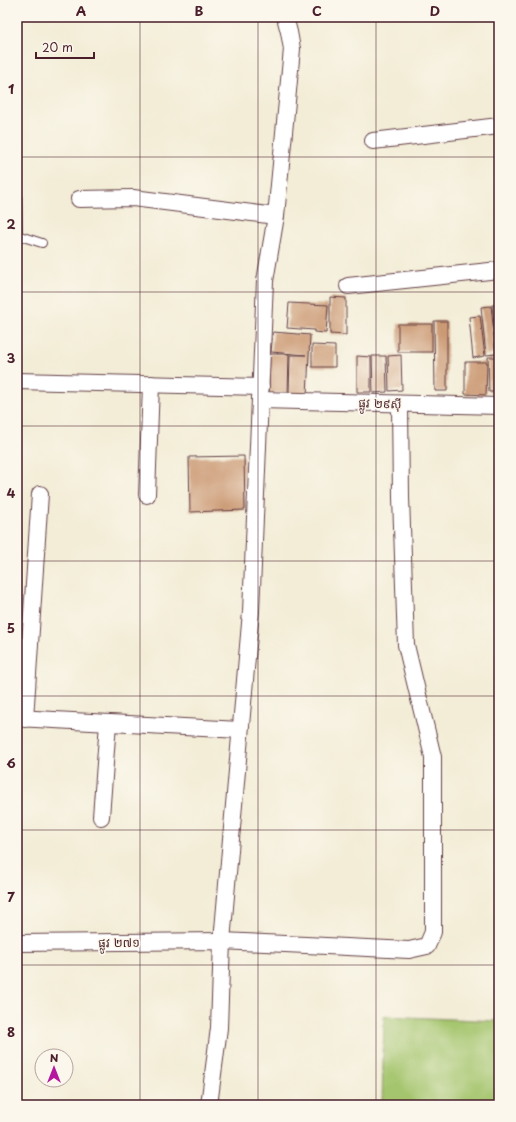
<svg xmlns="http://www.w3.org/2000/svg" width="516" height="1122" font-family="'Playpen Sans','Noto Sans Khmer',sans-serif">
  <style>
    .green { fill: #a4c56d; stroke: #77724c }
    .building { fill: #cb9973 }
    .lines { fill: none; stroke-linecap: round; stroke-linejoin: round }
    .service-casing { stroke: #633e45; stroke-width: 10 }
    .minor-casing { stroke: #633e45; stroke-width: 18 }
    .service { stroke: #fff; stroke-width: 8 }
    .minor { stroke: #fff; stroke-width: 16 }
    .grid { fill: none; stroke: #4a1f2b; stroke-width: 1; stroke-opacity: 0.55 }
    .labels { text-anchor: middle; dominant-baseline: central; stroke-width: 3.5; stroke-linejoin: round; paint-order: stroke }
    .street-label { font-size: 12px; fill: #4a1f2b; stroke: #fbf7ec }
    .neatline { fill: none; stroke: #4a1f2b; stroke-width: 1.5 }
    .grid-label { font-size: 13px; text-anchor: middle; font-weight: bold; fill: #4a1f2b }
  </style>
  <rect width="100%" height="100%" fill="#fbf7ec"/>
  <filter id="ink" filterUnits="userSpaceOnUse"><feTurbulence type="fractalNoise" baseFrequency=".025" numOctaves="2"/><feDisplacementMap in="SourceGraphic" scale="8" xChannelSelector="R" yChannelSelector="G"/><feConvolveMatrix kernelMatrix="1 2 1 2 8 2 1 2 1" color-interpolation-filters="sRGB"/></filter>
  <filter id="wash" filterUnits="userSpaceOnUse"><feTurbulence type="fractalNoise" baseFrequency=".012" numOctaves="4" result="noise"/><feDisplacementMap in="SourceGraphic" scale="16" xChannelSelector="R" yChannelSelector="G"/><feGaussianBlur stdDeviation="0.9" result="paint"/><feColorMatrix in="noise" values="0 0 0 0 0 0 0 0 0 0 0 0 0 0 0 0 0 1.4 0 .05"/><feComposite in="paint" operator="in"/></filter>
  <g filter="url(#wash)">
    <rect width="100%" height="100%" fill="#f3edd7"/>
    <polygon class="green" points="384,1016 499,1021 499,1105 382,1105"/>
    <g id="blocks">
      <g class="building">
        <polygon points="330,297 346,298 346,335 330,334"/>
        <polygon points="289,303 328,305 326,333 314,332 314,330 287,328"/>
        <polygon points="492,305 499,305 499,354 497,354"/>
        <polygon points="491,306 496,354 486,355 481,307"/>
        <polygon points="480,316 485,356 473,358 469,317"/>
        <polygon points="434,321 447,321 447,391 435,391"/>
        <rect x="398" y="324" width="34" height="28"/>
        <polygon points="273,332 310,335 307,395 289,394 290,355 306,355 271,352"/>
        <polygon points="312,345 335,346 335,367 312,367"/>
        <polygon points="270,354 289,354 288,393 269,393"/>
        <polygon points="401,355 402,390 389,391 388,356"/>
        <polygon points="357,356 371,357 371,392 357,392"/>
        <polygon points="372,356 386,356 387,392 373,393"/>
        <polygon points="488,357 499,357 499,392 489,392"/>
        <polygon points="465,362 487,362 486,395 465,394"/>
        <polygon points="244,456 245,510 190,512 189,457"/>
      </g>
    </g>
  </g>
  <g filter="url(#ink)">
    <use href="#blocks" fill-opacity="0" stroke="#633e45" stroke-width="1"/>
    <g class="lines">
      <g class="service-casing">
        <g id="service">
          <polyline points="17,185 18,235"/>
          <polyline points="17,235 42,243"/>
        </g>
      </g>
      <g class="minor-casing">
        <g id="minor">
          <polyline points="373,141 499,126"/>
          <polyline points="79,199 133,198 276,216"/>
          <polyline points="348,286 499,270"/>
          <polyline points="17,381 261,387"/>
          <polyline points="260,400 499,406"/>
          <polyline points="147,495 151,384"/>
          <polyline points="17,718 240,730"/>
          <polyline points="25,719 40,494"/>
          <polyline points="101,817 108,723"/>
          <polyline points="17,943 222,941 409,950 427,946 433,932 433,757 406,645 401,497 400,404"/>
          <polyline points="209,1105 219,1028 222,941 251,612 265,281 276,216 292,49 289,32 285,17"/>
        </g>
      </g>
      <use href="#service" class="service"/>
      <use href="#minor" class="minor"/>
    </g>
  </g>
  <path class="grid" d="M140,17V1105M258,17V1105M376,17V1105M17,157H499M17,292H499M17,426H499M17,561H499M17,696H499M17,830H499M17,965H499"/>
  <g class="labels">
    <g class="street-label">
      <text transform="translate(380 403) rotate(2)">ផ្លូវ ២៩ស៊ី</text>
      <text transform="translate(119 942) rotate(-1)">ផ្លូវ ២៧១</text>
    </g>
  </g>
  <rect width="516" height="1122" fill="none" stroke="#fbf7ec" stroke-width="44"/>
  <g transform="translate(54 1068)"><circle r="19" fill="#fbf7ec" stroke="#b4a19f"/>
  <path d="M0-3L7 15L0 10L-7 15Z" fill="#b5179e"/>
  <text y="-6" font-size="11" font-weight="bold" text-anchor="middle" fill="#4a1f2b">N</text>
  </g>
  <path d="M36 52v6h58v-6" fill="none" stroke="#4a1f2b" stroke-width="2"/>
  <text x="42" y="52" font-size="12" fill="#4a1f2b" stroke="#fbf7ec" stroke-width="3" paint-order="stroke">20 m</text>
  <rect x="22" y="22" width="472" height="1078" class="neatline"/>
  <g class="grid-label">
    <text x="81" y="16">A</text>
    <text x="199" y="16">B</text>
    <text x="317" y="16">C</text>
    <text x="435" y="16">D</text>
    <text x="11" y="94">1</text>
    <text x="11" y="229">2</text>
    <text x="11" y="363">3</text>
    <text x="11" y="498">4</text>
    <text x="11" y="633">5</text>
    <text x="11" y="768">6</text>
    <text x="11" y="902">7</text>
    <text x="11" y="1037">8</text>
  </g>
</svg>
